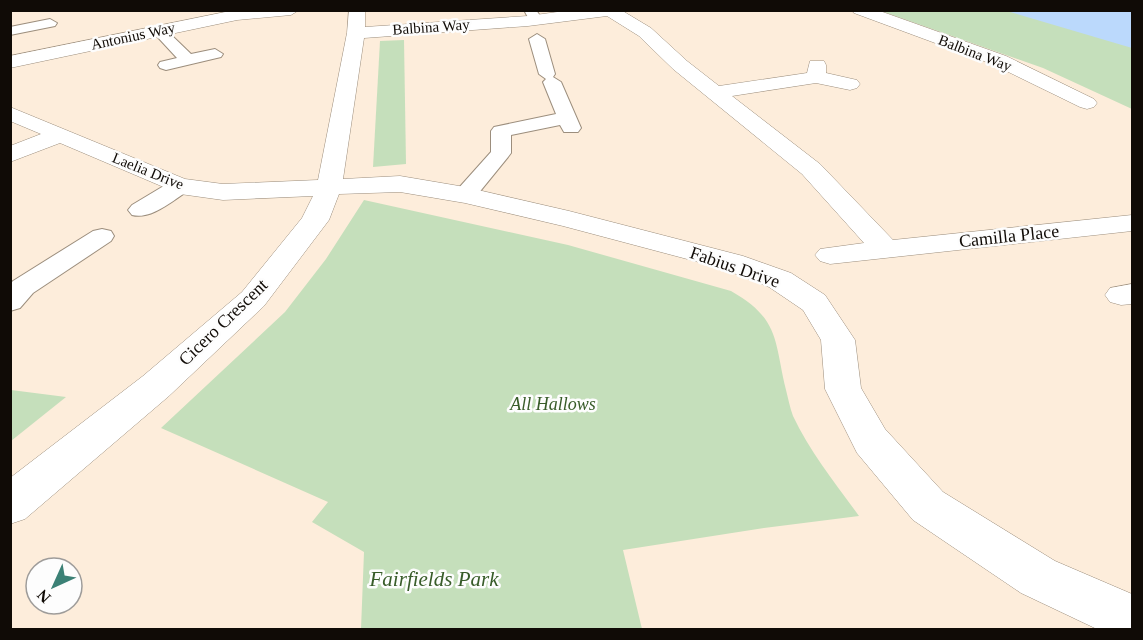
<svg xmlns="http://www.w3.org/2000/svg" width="1143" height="640" font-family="'Times New Roman',serif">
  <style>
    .green { fill: #c5dfbb }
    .water { fill: #bbd9fc }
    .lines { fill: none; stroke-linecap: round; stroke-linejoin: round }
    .lane-casing { stroke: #9c8e7d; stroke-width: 2 }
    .street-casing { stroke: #9c8e7d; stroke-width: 1 }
    .lane { fill: #fff; fill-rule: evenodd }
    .street { fill: #fff; fill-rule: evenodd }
    .labels { text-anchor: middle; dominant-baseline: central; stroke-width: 5; stroke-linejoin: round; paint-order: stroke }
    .far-street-label { font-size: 15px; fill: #100b06; stroke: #fdfdfd }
    .street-label { font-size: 18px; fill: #100b06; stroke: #fdfdfd }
    .park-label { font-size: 18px; font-style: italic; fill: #385c29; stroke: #fdfdfd }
    .near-park-label { font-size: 21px; font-style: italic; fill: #385c29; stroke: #fdfdfd }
  </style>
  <rect width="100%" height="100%" fill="#fdeddb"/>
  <g class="green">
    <polygon points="881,11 1132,11 1132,109 1043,68"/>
    <polygon points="404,40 406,164 373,167 380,41"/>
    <path d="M364,200L568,245L731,291C780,319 774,340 786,390C788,398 790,408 793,416C810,452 836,484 859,516L764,528L623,550L642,629H361L364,552L312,522L328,502L161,428L285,312L326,259Z"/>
    <polygon points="11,390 66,397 11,441"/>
  </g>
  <polygon class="water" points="1007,11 1132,11 1132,48"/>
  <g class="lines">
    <g class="lane-casing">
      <g id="lane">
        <polygon points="524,10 536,10 543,20 541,23 531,23"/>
        <polygon points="50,19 57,23 55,26 10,35 10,27"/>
        <polygon points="159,27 164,28 191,54 215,49 223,54 221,57 166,70 160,68 158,65 160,62 177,58 152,31"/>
        <polygon points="537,34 545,39 555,74 553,77 561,82 581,128 578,132 564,132 560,125 511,135 511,153 508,157 473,200 465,202 457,200 454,195 457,190 491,152 491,131 494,127 556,114 543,82 546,79 539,74 529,39"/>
        <path d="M180,179L188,181L191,186L188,191C172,201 151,220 132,215L128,210L132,205L172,181Z"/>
        <polygon points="102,229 111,231 114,236 111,241 33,293 20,308 10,311 10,284 13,281 93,231"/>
      </g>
    </g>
    <g class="street-casing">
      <g id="street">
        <polygon points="235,10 299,10 291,15 237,20 10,68 10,56"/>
        <polygon points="349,10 365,10 365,27 528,16 572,10 621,10 651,28 687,61 719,86 807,73 810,61 824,61 826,65 826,73 857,80 860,84 857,88 850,90 816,83 732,96 820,164 893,240 1132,215 1132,231 830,264 820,261 815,255 820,249 864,243 802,174 673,69 639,36 607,16 528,26 364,38 343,179 400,176 465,187 569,211 743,256 791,273 825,295 855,340 861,388 885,429 943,492 1055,561 1132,594 1132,630 1099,630 1021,593 913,520 857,453 825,389 821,340 803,310 769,287 721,268 563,226 465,203 400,192 339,194 329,220 264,306 169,396 25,519 10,524 10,478 143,376 242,292 302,218 313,196 223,200 180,194 60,143 10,162 10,146 41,134 10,121 10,107 185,179 223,184 318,180 347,33"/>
        <polygon points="852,10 877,10 1006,56 1094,99 1097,103 1094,107 1087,109 1080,107 992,64 854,13"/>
        <polygon points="1132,284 1132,304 1121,305 1110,302 1105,295 1110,288"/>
      </g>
    </g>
    <use href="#lane" class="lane"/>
    <use href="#street" class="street"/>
  </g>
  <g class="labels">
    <g class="far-street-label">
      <text transform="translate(431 27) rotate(-4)">Balbina Way</text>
      <text transform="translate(133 36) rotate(-12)">Antonius Way</text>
      <text transform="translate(975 53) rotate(21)">Balbina Way</text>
      <text transform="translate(148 171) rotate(22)">Laelia Drive</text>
    </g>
    <g class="street-label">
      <text transform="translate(1009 236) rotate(-6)">Camilla Place</text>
      <text transform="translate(735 267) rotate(19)">Fabius Drive</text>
      <text transform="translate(223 322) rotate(-44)">Cicero Crescent</text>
    </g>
    <g class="park-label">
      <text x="553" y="404">All Hallows</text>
    </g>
    <g class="near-park-label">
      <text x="434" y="579">Fairfields Park</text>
    </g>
  </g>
  <rect width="1143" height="640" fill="none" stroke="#100b06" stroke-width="24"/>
  <g transform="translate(54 586) rotate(225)"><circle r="28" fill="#fdfdfd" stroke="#9e9c9a" stroke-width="1.5"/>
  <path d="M0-4.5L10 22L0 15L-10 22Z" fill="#3c8176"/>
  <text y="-9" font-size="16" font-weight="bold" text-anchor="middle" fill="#100b06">N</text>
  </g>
</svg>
